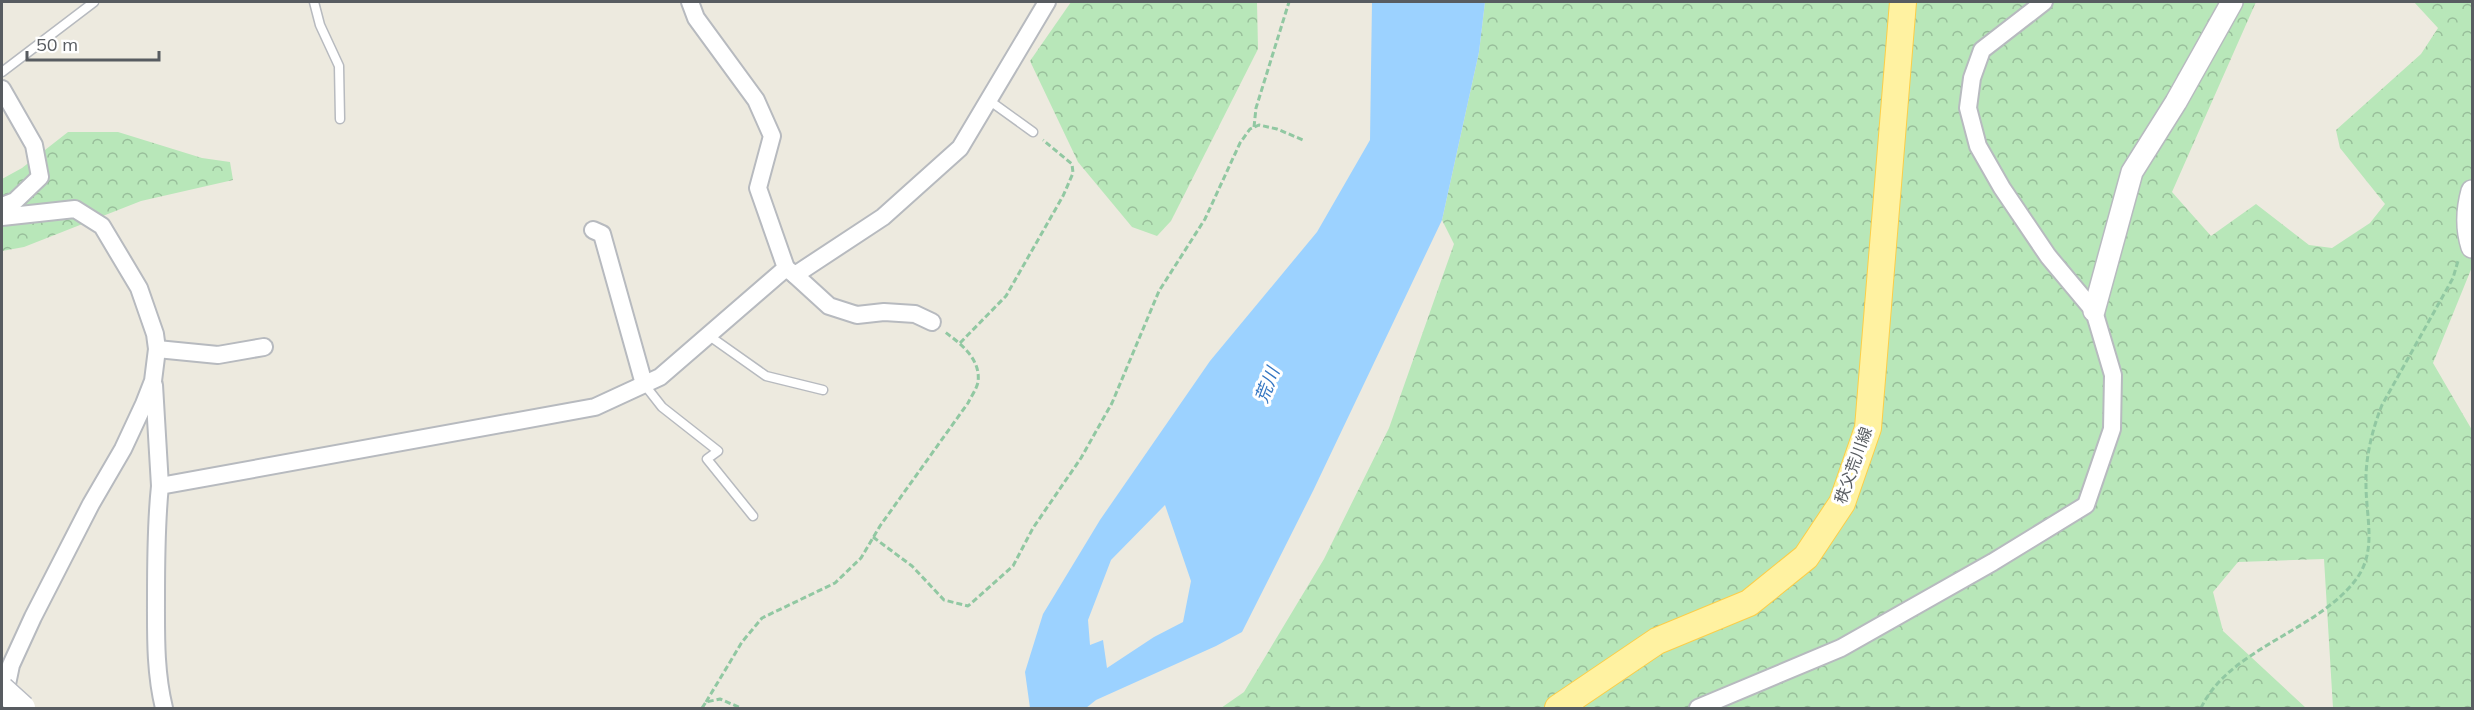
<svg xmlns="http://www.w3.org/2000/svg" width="2474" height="710" font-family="Mulish,'Noto Sans JP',sans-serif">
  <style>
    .forest { fill: url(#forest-crowns) }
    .water { fill: #9cd2ff; fill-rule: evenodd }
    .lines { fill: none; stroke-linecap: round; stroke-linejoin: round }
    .service-casing { stroke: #b7babf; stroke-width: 11 }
    .minor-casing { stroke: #b7babf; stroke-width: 20 }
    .tertiary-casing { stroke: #b7babf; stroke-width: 24 }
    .primary-casing { stroke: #fcce48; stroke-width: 28 }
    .path { stroke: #91c8a2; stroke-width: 3; stroke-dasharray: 6 3; stroke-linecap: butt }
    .service { stroke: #fff; stroke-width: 8 }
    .minor { stroke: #fff; stroke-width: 16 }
    .tertiary { stroke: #fff; stroke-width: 21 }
    .primary { stroke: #fff2a1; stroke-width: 26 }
    .secondary-bridge-casing { stroke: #b8bbc2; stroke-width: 27; stroke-linecap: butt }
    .secondary-bridge { stroke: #fff; stroke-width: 24 }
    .labels { text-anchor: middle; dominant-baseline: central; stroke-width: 6; stroke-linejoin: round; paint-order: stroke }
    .street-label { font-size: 16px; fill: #585c61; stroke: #fff }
    .water-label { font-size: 18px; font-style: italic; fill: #3476c2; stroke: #fff }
  </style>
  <defs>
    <pattern id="forest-crowns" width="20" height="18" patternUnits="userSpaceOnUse" patternTransform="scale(1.5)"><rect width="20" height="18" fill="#b8e7b9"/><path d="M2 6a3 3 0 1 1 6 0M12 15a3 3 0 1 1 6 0" fill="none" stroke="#98be9a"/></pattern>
  </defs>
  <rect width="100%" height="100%" fill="#edeadf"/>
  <g class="forest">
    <polygon points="1071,2 1257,2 1258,49 1171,221 1157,236 1132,227 1078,162 1030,61"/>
    <polygon points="1485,2 2256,2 2172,192 2211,236 2256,204 2309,245 2332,248 2370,223 2385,204 2340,148 2336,130 2421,54 2438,28 2414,2 2472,2 2472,267 2433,363 2472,430 2472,708 2333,708 2324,559 2238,562 2213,592 2223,631 2306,708 1221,708 1244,692 1324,559 1389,428 1454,244 1442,220 1479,52"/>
    <polygon points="68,132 118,132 202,158 230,162 233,180 141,201 24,247 2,251 2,179 22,168"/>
  </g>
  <path class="water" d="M1372,2H1485L1479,52L1442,220L1313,491L1242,632L1216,646L1096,700L1086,708H1030L1025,672L1043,614L1100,520L1210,361L1317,232L1370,140ZM1165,505L1191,581L1183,622L1154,637L1107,668L1103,640L1090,645L1088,620L1111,560Z"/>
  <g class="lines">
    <g class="service-casing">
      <g id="service">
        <polyline points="314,2 320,25 339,66 340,119"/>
        <polyline points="2,72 94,2"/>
        <polyline points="990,101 1033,132"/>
        <polyline points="708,335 766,376 823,390"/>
        <polyline points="644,384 662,407 718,451 707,459 753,516"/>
      </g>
    </g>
    <g class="minor-casing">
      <g id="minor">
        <polyline points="2,89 34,145 40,177 15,201 2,206"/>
        <polyline points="2,217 75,209 102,226 139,288 155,334 157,349 153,381 144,404 123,449 91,504 33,617 11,665 2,708"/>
        <polyline points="593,230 602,234 644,384"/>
        <polyline points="786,268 795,275 883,217 960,148 1047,2"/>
        <polyline points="795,275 829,306 857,315 884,312 915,314 932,322"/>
        <polyline points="157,349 218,355 264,347"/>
        <polyline points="154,385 160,486"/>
        <path d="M164,708C155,671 156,635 156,597C156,560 156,523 160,486L595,407L660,377L786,268L758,188L772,136L756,100L696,18L690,2"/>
        <polyline points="1698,708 1841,648 1993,562 2086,505 2112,429 2113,375 2094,311 2048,256 2002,188 1978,146 1968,108 1972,78 1982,50 2044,2"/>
      </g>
    </g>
    <g class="tertiary-casing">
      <g id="tertiary">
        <path d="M2472,191C2467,209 2466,228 2472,247"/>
        <polyline points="2094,311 2132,172 2176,102 2232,2"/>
      </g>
    </g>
    <g class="primary-casing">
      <polyline id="primary" points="1558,708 1657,641 1749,603 1806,557 1842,503 1868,428 1903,2"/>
    </g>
    <g class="path">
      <polyline points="1254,127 1256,108 1289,2"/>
      <polyline points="960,343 1006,296 1063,196 1073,173 1072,164 1043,140"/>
      <polyline points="873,537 912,566 944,600 968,606 1013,566 1033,528 1081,458 1112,403 1159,291 1205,219 1240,143 1250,129 1259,125 1277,129 1303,140"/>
      <path d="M706,702L742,642L762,618L835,583L861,558L880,526L968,403C971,397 977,388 978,382C981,359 961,344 945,332"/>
      <polyline points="702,708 706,702 720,699 741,708"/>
      <path d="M2201,708C2229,649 2314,632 2354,582C2378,553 2366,519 2366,485C2365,459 2372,430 2382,405L2453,278L2458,261"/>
    </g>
    <use href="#service" class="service"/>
    <use href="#minor" class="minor"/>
    <use href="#tertiary" class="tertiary"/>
    <use href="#primary" class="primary"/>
    <g class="secondary-bridge-casing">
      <polyline id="secondary-bridge" points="2,689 23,708"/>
    </g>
    <use href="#secondary-bridge" class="secondary-bridge"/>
  </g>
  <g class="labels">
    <g class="street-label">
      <text transform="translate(1853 465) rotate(-70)">秩父荒川線</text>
    </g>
    <g class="water-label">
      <text transform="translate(1267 385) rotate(-69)">荒川</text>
    </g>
  </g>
  <rect width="2474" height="710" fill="none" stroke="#585c61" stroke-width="6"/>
  <path d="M27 51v9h132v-9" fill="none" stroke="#585c61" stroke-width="3"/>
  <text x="36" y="51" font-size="18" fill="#585c61" stroke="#ffffff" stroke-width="4.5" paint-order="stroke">50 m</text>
</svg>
